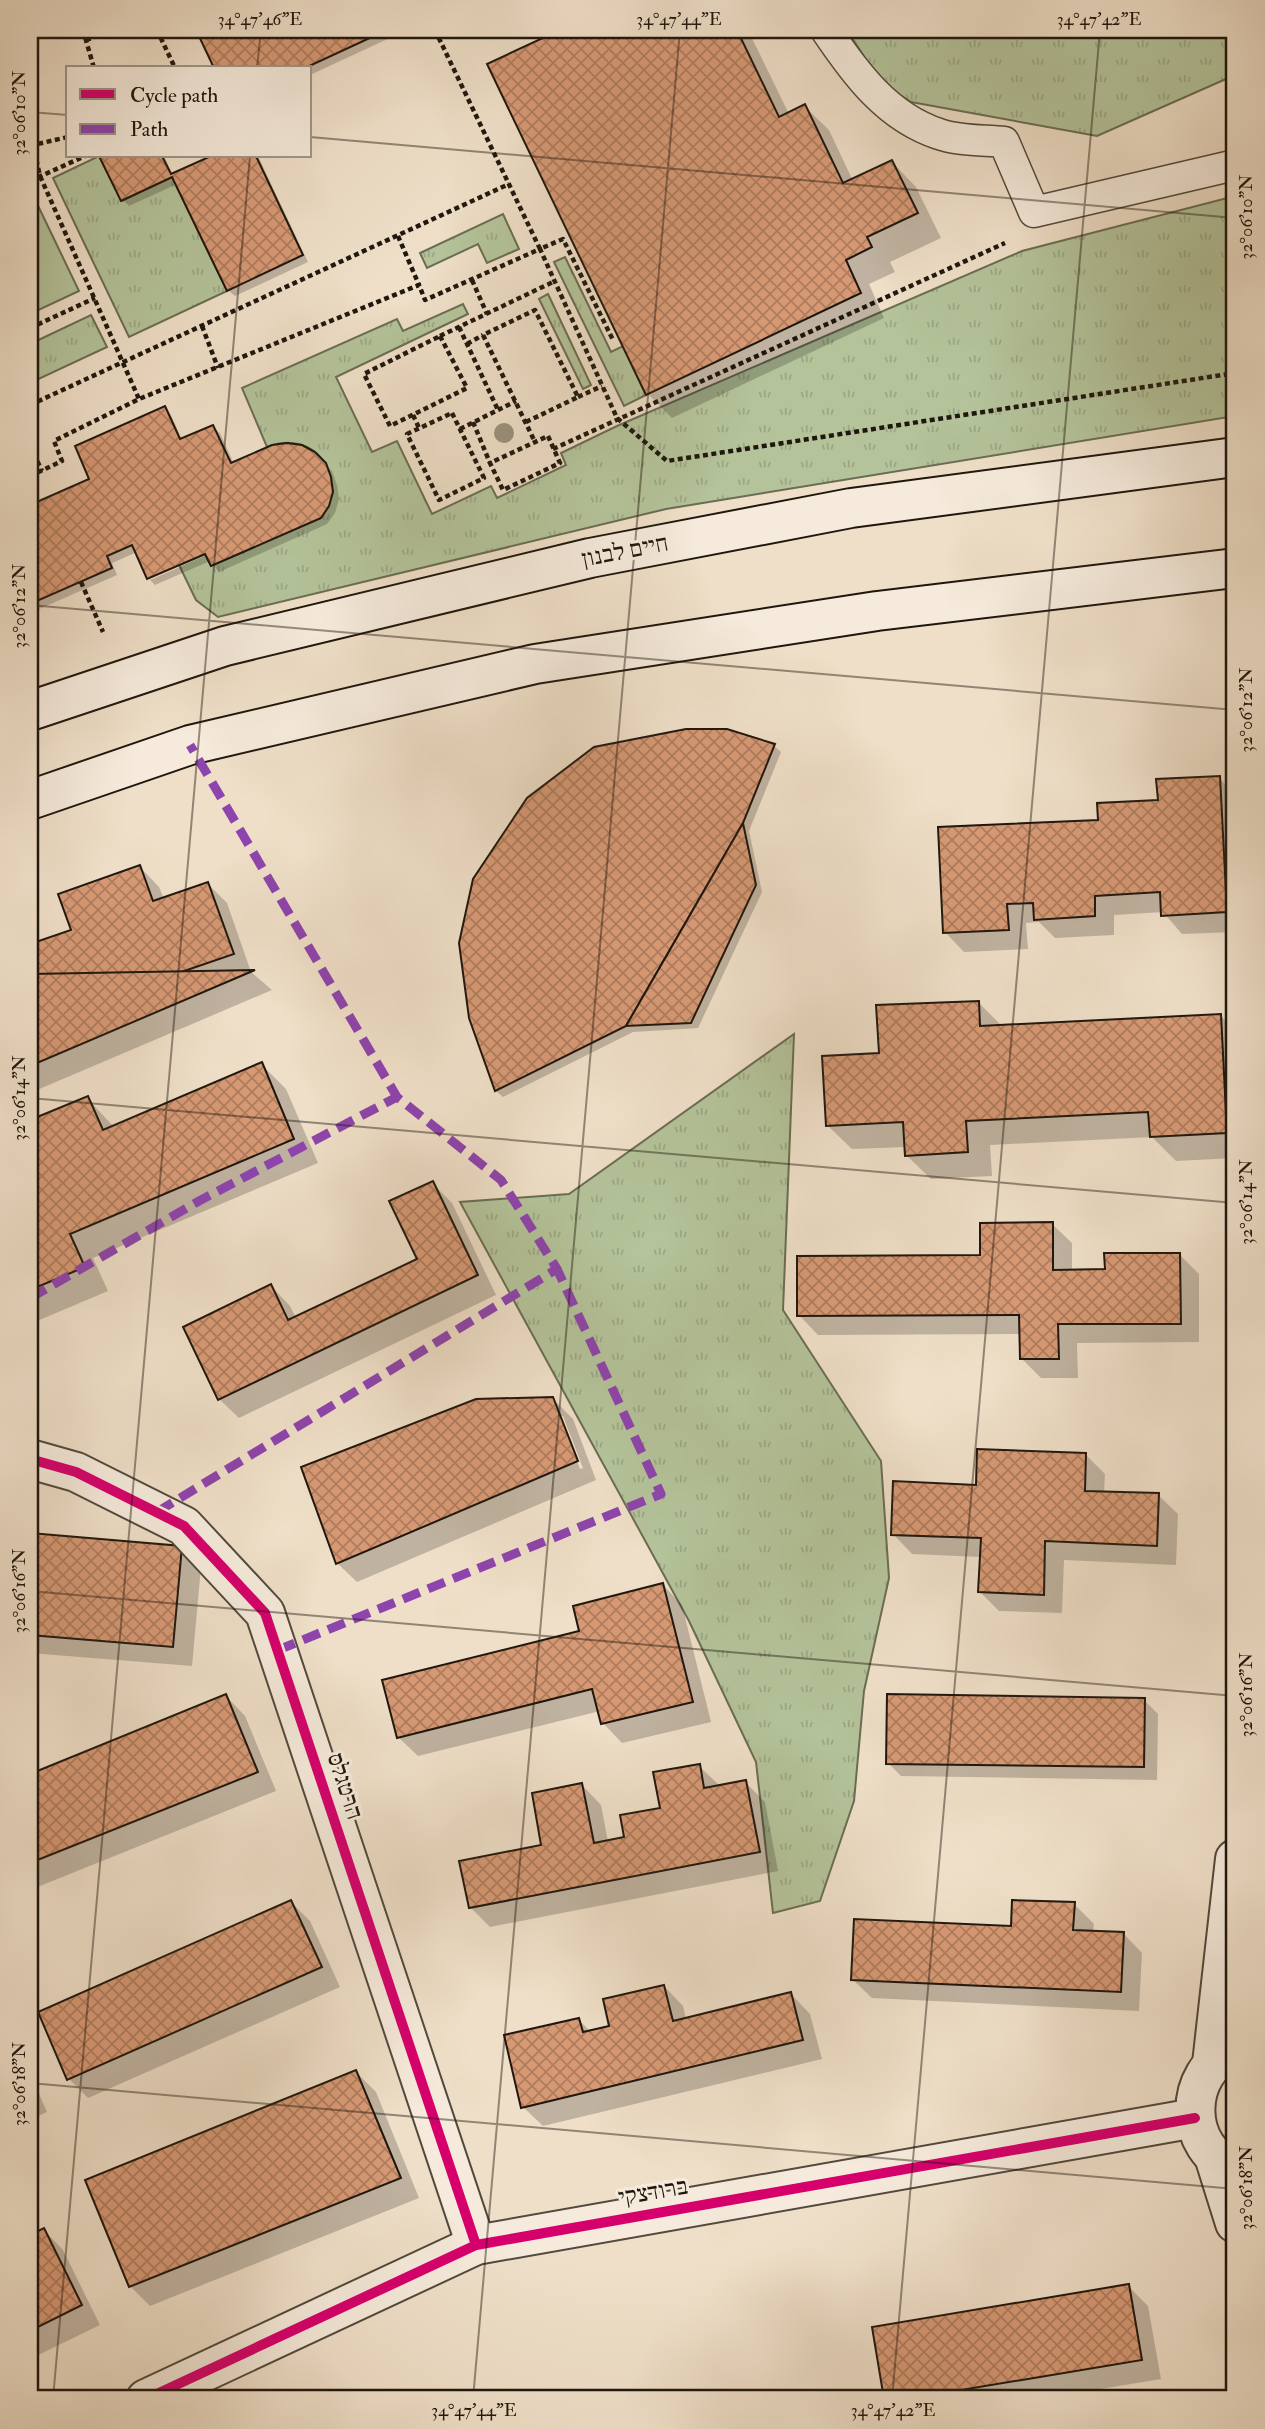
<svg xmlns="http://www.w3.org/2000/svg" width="1265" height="2429" font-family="'IM FELL Double Pica','Frank Ruhl Libre',serif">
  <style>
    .grass { fill: url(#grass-tufts); stroke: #6a6d54; stroke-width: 2 }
    .garden { fill: #b4c39a; stroke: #6a6d54; stroke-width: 2 }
    .shadow { fill: #0003; fill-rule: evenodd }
    .building { fill: url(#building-cross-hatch); stroke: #1f170e; stroke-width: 2 }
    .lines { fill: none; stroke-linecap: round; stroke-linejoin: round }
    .service-casing { stroke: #53493c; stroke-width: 33 }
    .minor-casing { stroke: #53493c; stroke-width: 42 }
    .tertiary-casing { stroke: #53493c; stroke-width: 42 }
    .secondary-casing { stroke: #1f170e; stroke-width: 42 }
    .path { stroke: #1f170e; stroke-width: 4.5; stroke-dasharray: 5 3.5; stroke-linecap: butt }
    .service { stroke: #f5eadb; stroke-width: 30 }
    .minor { stroke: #f5eadb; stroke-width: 38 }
    .tertiary { stroke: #f5eadb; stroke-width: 38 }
    .secondary { stroke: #f5eadb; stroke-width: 38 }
    .quiet { stroke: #8e44ad; stroke-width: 9; stroke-dasharray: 18 9; stroke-linecap: butt }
    .cycleway-casing { stroke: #f5eadb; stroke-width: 15 }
    .cycleway { stroke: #d6006c; stroke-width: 10 }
    .tree { fill: #99927d }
    .ticks { fill: none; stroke: #1f170e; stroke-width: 2; stroke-opacity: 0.45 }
    .labels { text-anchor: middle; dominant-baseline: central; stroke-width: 6; stroke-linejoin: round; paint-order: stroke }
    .street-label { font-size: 24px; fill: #1f170e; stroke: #f5eadb }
    .neatline { fill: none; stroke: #1f170e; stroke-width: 2.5 }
    .ticks-label { font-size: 18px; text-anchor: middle; fill: #1f170e }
  </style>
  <defs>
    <pattern id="grass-tufts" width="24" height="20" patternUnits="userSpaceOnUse" patternTransform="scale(1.75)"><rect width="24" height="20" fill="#b4c39a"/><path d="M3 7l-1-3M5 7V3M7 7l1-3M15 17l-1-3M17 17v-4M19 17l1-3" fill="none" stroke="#9aa784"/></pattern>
    <pattern id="building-cross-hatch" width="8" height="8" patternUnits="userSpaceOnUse" patternTransform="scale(1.75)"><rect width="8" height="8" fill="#d79974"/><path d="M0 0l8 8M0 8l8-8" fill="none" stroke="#ae7c5e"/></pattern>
  </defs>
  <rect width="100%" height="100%" fill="#efdfc8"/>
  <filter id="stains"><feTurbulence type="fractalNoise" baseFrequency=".00286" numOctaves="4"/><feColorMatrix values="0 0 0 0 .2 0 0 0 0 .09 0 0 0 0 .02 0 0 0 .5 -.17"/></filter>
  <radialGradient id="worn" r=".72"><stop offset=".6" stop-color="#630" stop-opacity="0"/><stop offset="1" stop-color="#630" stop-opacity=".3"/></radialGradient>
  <g class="grass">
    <polygon points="847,30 1235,30 1235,75 1097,136 911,102 881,83"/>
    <polygon points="99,156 122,201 172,177 227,291 129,337 53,178"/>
    <path d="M1235,196V416L666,509L218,617L196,600L179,565L205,554L211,566L321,518C349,477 315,428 267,447L242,388L397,319L403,331L463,304L468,314L336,377L372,452L397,441L432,514L491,486L497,498L566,465L561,453L617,426L1022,251Z"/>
    <polygon points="503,214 519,249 487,263 478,244 427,268 420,253"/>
    <polygon points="565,257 611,352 623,346 646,395 624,406 554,262"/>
    <polygon points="548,294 591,385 583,389 539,299"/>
    <polygon points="91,315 107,347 30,383 30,344"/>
    <polygon points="794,1034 783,1310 881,1461 889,1578 864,1691 854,1801 820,1901 773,1913 756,1762 689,1621 460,1202 569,1194"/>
  </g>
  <polygon class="garden" points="30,189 79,291 30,314"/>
  <g class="shadow">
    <polygon points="198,30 407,30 310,75 310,68 216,68"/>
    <polygon points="564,30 748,30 789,114 804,106 829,130 853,181 892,162 916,187 941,238 890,262 895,272 869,284 884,318 672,418 648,394 490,65"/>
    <polygon points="105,156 164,156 173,175 215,156 258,156 308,262 235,296 228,290 177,184 129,206 123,200 102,157"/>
    <polygon points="165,408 171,415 182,440 213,427 220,433 234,464 314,454 332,471 337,485 339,499 335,513 327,524 219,572 210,561 155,585 150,580 214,552 212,549 149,579 137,552 112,563 117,575 30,613 30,507 92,479"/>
    <polygon points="727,731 774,746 781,752 749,831 762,892 698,1028 633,1032 503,1097 496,1091 471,1018"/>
    <polygon points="1219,778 1235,794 1235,932 1182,934 1163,912 1114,915 1114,935 1055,938 1039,922 1026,923 1028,949 964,952 945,932 1100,821"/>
    <polygon points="140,867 159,887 164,899 208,884 227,903 251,972 272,990 30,1093 30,947 73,931"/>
    <polygon points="979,1003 1002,1026 1221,1016 1235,1030 1235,1158 1176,1161 1152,1137 990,1145 992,1176 931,1179 906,1155 906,1147 852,1149 827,1125 881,1055"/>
    <polygon points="261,1064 286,1089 318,1163 93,1258 108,1291 30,1324 30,1122 87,1098 114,1127"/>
    <polygon points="432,1183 452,1203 496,1295 239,1418 219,1399 271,1286 290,1306 296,1318 419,1259"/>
    <polygon points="1052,1224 1072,1243 1072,1271 1106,1271 1179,1254 1199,1274 1199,1342 1077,1343 1078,1378 1041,1378 1021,1358 1021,1334 818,1335 799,1315 982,1256"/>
    <path d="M553,1399L573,1419L596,1480L357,1582L337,1563ZM559,1416H563L583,1468L580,1469Z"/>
    <polygon points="1085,1454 1105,1474 1104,1493 1158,1495 1178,1514 1176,1565 1064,1560 1062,1613 999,1611 980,1592 981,1557 912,1554 893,1534 978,1487"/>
    <polygon points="30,1535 181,1547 201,1567 192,1666 30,1653"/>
    <polygon points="663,1585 682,1605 711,1722 622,1743 603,1723 600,1711 418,1756 398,1737"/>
    <polygon points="226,1696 245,1716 276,1791 30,1890 30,1776"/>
    <polygon points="1144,1700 1158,1714 1157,1780 901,1776 888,1763"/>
    <polygon points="699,1766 719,1785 745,1782 765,1802 778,1871 490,1927 470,1907 543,1847 582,1785 601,1805 608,1842 626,1839 662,1809"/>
    <polygon points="291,1902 310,1921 340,1987 88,2098 69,2079"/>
    <polygon points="1074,1904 1094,1924 1093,1932 1123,1933 1142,1953 1139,2011 872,1998 852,1979 1013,1928"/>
    <polygon points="664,1986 683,2006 686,2019 791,1994 810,2014 822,2059 543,2126 523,2107 579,2020 591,2032 612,2027"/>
    <polygon points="356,2072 376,2092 419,2198 150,2306 130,2286"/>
    <polygon points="30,2073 47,2112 30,2120"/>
    <polygon points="44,2230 63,2250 100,2325 30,2359 30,2237"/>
    <polygon points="1128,2286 1148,2306 1161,2379 1040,2399 886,2399 874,2329"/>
  </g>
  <g class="building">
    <polygon points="196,30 387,30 305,68 214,68"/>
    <polygon points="560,30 737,30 779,117 805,104 843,183 892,160 918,213 867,237 872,247 846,260 861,293 646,395 487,64"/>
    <polygon points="99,156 162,156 171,174 211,156 256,156 303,255 227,291 172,177 121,201"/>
    <polygon points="165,406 180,439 213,425 231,463 272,445 287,443 302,445 315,452 326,463 331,477 333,492 329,506 321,518 211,566 205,554 147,579 132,545 107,556 112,568 30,604 30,505 89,479 75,446"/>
    <polygon points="686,729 727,729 775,744 743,823 626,1026 495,1091 469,1018 459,943 473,879 527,798 594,747"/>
    <polygon points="1220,776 1227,912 1161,916 1160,892 1095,896 1095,916 1034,920 1033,903 1007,904 1009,930 943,933 938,827 1098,820 1097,803 1158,800 1156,779"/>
    <polygon points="743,823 756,885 691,1023 626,1026"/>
    <polygon points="140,865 153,901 208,882 234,954 158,980 166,1005 110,1025 98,992 30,1016 30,944 71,930 58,894"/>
    <polygon points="255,970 30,1066 30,974"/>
    <polygon points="979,1001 980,1026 1221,1014 1227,1133 1150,1137 1148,1112 966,1121 968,1152 905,1156 903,1122 826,1126 822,1056 879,1053 876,1005"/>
    <polygon points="262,1062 294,1139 70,1234 85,1267 30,1290 30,1120 88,1096 103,1130"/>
    <polygon points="433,1181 478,1275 218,1400 183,1327 271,1284 288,1320 417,1259 389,1201"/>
    <polygon points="1053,1222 1053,1270 1105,1269 1104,1253 1180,1253 1181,1324 1058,1324 1059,1359 1020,1359 1019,1315 797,1316 797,1256 980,1255 980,1223"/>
    <polygon points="553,1397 578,1461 336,1564 301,1467 476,1399"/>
    <polygon points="977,1449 1086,1453 1085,1491 1159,1493 1157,1546 1045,1541 1044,1595 978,1592 981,1538 891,1535 893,1481 976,1485"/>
    <polygon points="30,1533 182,1546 173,1647 30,1635"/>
    <polygon points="663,1583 693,1702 601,1724 592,1689 397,1738 382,1680 579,1631 573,1606"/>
    <polygon points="226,1694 258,1772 30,1863 30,1774"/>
    <polygon points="887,1694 1145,1698 1144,1767 886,1764"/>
    <polygon points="700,1764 704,1788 746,1780 760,1852 469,1908 459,1861 541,1845 532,1793 582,1783 594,1843 624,1837 620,1815 660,1808 653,1772"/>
    <polygon points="291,1900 322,1967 67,2080 38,2012"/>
    <polygon points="1012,1900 1075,1902 1073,1930 1124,1932 1121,1992 851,1980 854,1919 1011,1926"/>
    <polygon points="664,1985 673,2021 791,1992 803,2040 521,2108 504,2035 579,2018 583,2032 609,2026 603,1999"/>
    <polygon points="356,2070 401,2178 129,2287 85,2180"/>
    <polygon points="44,2228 82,2305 30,2331 30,2235"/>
    <polygon points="1129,2284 1142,2360 907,2399 884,2399 872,2327"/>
  </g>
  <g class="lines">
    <g class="service-casing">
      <path id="service" d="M826,30C855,73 887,117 939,134C958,141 984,140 1004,142L1034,212L1235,165"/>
    </g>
    <g class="minor-casing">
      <polyline id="minor" points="30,1459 76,1472 184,1526 265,1613 476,2245"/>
    </g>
    <g class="tertiary-casing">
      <g id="tertiary">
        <path d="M1233,2050C1183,2072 1182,2149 1235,2169"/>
        <polyline points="1212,2064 1235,1859"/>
        <polyline points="1214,2156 1235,2223"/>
        <polyline points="146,2399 476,2245 1195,2118"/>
      </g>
    </g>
    <g class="secondary-casing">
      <g id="secondary">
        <polyline points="30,711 225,646 590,558 851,508 1235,457"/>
        <polyline points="30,800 190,745 535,664 877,611 1235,568"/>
      </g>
    </g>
    <g class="path">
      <polyline points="83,30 94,68"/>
      <polyline points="157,30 175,68"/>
      <polyline points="435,30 540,249 563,239 613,340"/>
      <polyline points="86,40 115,30"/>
      <polyline points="68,137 33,145 40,176 139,399"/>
      <polyline points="30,181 85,156"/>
      <polyline points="398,236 419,285"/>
      <polyline points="472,280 487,314"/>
      <polyline points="202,326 218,368"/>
      <polyline points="459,327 498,410"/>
      <polyline points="30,328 95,298"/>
      <polygon points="440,336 467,388 390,426 364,374"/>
      <polyline points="440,336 555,281"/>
      <polyline points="467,344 483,335"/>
      <polyline points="578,397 602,386"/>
      <polyline points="30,405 509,184"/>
      <polygon points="452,413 484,478 439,500 407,434"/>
      <polyline points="413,415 419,428"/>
      <polyline points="473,422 490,463"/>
      <polyline points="526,422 578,397 535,310 483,335 535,442"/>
      <polyline points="460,429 516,401"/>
      <polygon points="548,436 560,463 503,490 490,463"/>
      <polyline points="30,446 42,471"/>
      <polyline points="553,449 1005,243"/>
      <polyline points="30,476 62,461 54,441 139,399 419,285 425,300 540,249 617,418 667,461 1235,373"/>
      <polyline points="81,582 103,632"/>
    </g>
    <use href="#service" class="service"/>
    <use href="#minor" class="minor"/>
    <use href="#tertiary" class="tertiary"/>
    <use href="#secondary" class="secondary"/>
    <g class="quiet">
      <polyline points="30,1298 199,1201 397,1097"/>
      <polyline points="157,1512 557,1269 501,1180 397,1097 190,745"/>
      <polyline points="278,1650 661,1494 557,1269"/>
    </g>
    <g class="cycleway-casing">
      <g id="cycleway">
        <polyline points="30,1459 76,1472 184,1526 265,1613 476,2245"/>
        <polyline points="146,2399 476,2245 1195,2118"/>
      </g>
    </g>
    <use href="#cycleway" class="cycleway"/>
  </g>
  <circle class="tree" cx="504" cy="433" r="10"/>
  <path class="ticks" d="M257,68L261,30M30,112L68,115M310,137L1235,218M30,605L1235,710M30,1098L1235,1203M30,1591L1235,1696M30,2083L1235,2189M53,2399L250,156M473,2399L680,30M892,2399L1100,30"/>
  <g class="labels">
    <g class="street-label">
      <text transform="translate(625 551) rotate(-11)">חיים לבנון</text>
      <text transform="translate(345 1786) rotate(72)">הרטגלס</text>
      <text transform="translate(653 2192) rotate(-10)">ברודצקי</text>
    </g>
  </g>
  <rect width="1265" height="2429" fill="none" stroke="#efdfc8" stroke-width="77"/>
  <rect x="66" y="66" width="245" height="91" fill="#f5eadb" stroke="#9f9689" stroke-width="2"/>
  <rect x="80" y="89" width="35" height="10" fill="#d6006c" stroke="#9f9689" stroke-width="2"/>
  <text x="130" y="102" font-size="21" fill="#1f170e">Cycle path</text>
  <rect x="80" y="124" width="35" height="10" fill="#8e44ad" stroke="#9f9689" stroke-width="2"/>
  <text x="130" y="136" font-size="21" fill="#1f170e">Path</text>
  <rect x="38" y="38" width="1188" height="2352" class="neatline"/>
  <g class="ticks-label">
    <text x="260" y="25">34°47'46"E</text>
    <text x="679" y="25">34°47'44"E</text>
    <text x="1099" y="25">34°47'42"E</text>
    <text transform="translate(19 113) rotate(-90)" y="6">32°06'10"N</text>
    <text transform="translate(1246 217) rotate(-90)" y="6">32°06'10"N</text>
    <text transform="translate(19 606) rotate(-90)" y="6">32°06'12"N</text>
    <text transform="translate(1246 710) rotate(-90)" y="6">32°06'12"N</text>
    <text transform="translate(19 1098) rotate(-90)" y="6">32°06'14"N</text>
    <text transform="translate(1246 1202) rotate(-90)" y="6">32°06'14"N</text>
    <text transform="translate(19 1591) rotate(-90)" y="6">32°06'16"N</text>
    <text transform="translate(1246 1695) rotate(-90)" y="6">32°06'16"N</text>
    <text transform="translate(19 2084) rotate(-90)" y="6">32°06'18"N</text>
    <text transform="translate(1246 2188) rotate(-90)" y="6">32°06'18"N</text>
    <text x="474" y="2416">34°47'44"E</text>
    <text x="893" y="2416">34°47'42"E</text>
  </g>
  <rect width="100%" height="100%" filter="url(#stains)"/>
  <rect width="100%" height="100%" fill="url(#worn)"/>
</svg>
